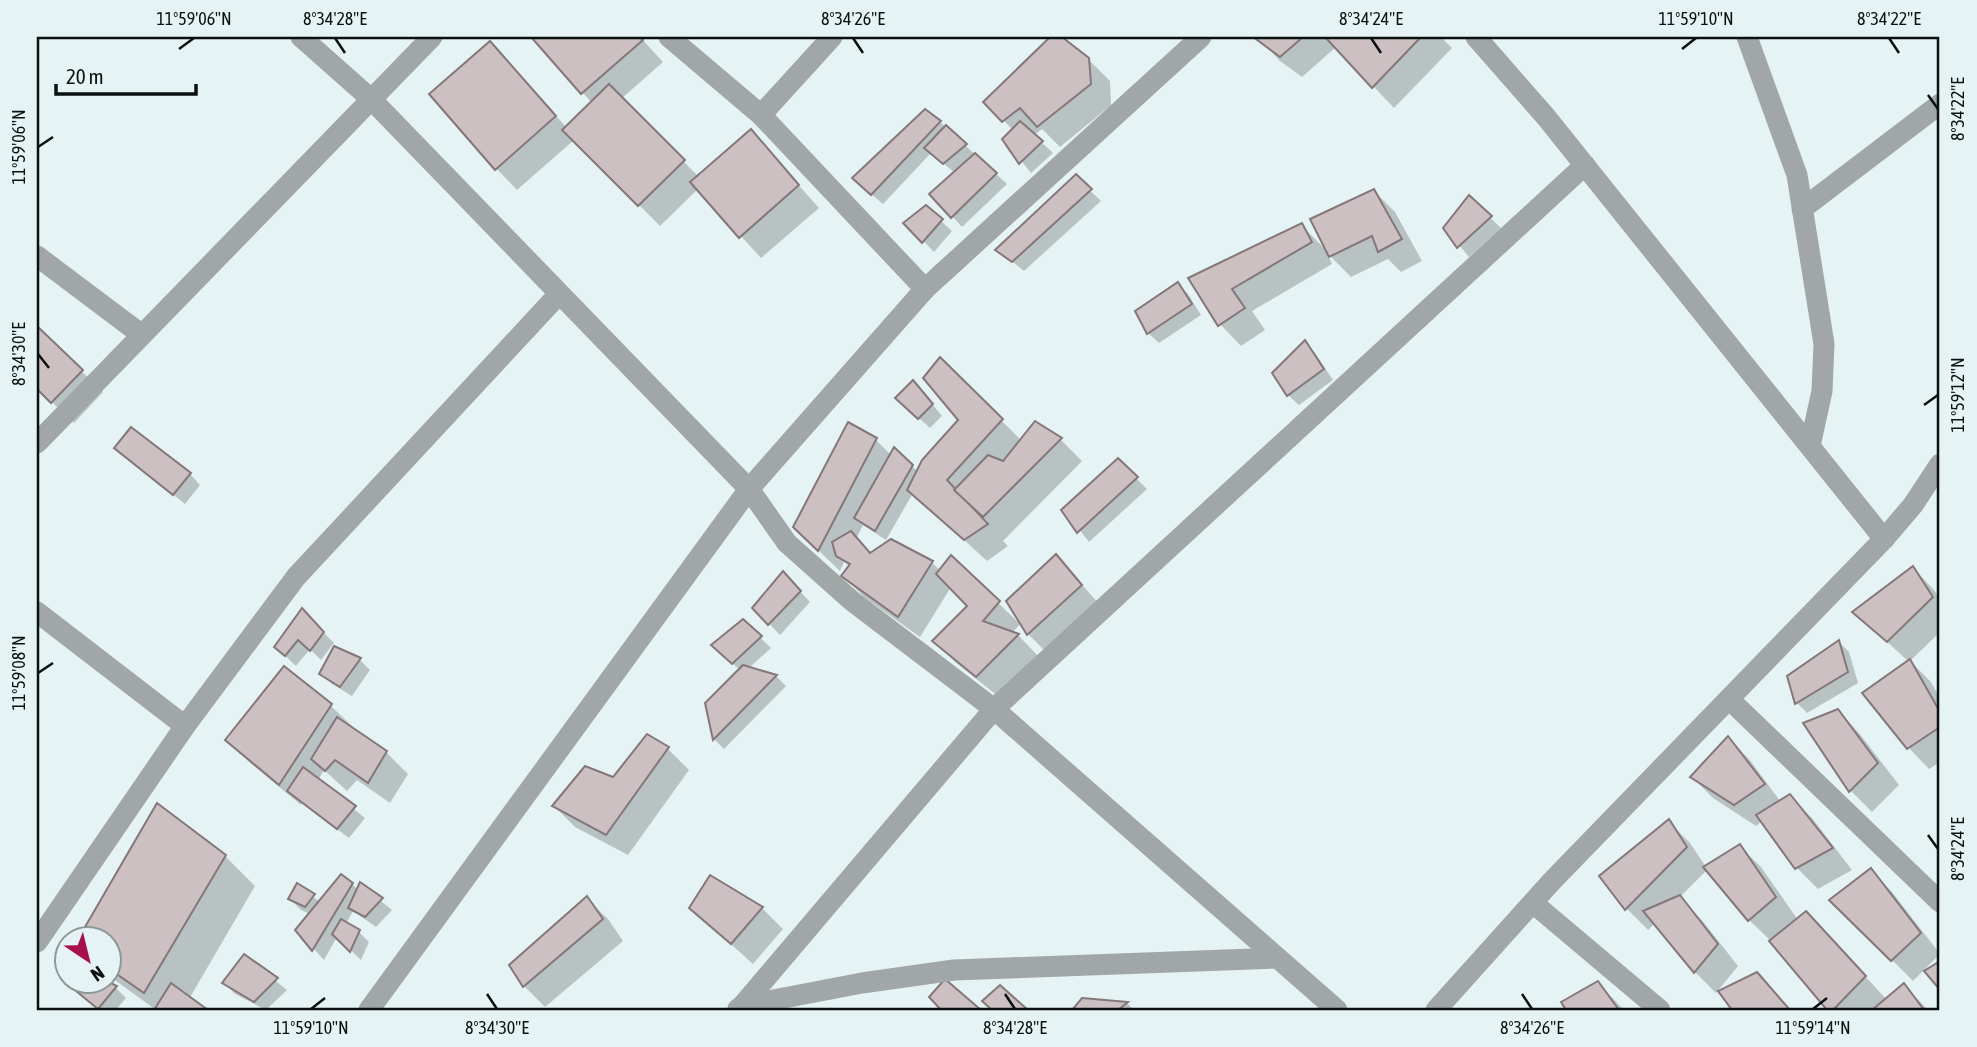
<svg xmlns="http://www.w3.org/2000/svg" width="1977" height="1047" font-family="'Asap Condensed',sans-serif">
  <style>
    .shadow { fill: #0003 }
    .building { fill: #ccc0c2; stroke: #837779; stroke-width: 2 }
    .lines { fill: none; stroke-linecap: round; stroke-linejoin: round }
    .minor { stroke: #a1a6a6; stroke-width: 21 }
    .ticks { fill: none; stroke: #0b1010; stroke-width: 2.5 }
    .neatline { fill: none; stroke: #0b1010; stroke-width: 2.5 }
    .ticks-label { font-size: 18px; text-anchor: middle; fill: #0b1010 }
  </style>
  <rect width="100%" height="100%" fill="#e6f3f4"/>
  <g class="shadow">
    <polygon points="533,37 640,37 663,62 621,99 699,177 751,132 819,208 761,258 698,189 660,226 574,140 517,190 496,168 490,43 567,128 592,103"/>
    <polygon points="1053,37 1059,37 1088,59 1110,81 1111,105 1060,147 1042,129 1034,135 1053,153 1031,173 1004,139 1013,130 985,102"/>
    <polygon points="1262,37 1441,37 1452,48 1394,108 1336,47 1302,77 1280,61 1259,39"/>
    <polygon points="925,111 940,122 1007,184 962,227 952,216 955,173 931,153 883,204 865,189"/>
    <polygon points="1076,177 1101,201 1024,271 998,250"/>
    <polygon points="1374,191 1395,212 1422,261 1401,272 1388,259 1351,277 1327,253 1332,264 1252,311 1265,330 1241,346 1220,324 1190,279 1301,225 1326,250"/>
    <polygon points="1469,197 1501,228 1469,257 1445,228"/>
    <polygon points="941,221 952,231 934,252 906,223"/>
    <polygon points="1178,284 1188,294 1201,315 1159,343 1148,333"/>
    <polygon points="37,328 103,392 74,423 37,388"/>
    <polygon points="1305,342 1315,353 1333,380 1299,405 1288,395"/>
    <polygon points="940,360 1022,441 1036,424 1061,440 1082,461 1003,541 1008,546 987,561 913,493 886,540 863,525 856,539 872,554 932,563 941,571 951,558 1020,624 1012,633 1019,636 1039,657 999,697 955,662 934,641 970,606 951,587 920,637 864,597 843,576 850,567 844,562 840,571 816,548 875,439 892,456 895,450 918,472 961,420"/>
    <polygon points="923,393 942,416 930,428 908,408"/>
    <polygon points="116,448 190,474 200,485 185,504"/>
    <polygon points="1118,460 1147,489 1089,542 1064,510"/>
    <polygon points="1056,556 1102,607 1049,655 1028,634"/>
    <polygon points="1913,568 1934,590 1940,599 1940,632 1910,661 1931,682 1940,698 1940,762 1929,769 1908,747 1909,662 1855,612"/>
    <polygon points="793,584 810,602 780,635 754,608"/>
    <polygon points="302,611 334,643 321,660 310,649 296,666 276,647"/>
    <polygon points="743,621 771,648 749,668 776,676 786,686 724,749 714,739 707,703 740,670 724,656"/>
    <polygon points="1839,642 1849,652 1858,683 1807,713 1797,703"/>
    <polygon points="360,660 370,670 352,696 332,684 321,674"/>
    <polygon points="284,668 331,706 353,727 351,729 386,752 408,774 390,803 357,780 347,791 324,770 318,780 365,818 349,838 302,803 301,805 248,761 227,740"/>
    <polygon points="1838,711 1859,733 1899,785 1872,812 1851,791 1806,724"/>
    <polygon points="1728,738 1749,759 1781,802 1790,796 1812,818 1852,870 1818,889 1797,868 1762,821 1756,826 1713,798 1692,777"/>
    <polygon points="668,749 689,770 628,855 575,827 554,806 614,779"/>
    <polygon points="1669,822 1690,843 1706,867 1739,846 1761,867 1798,920 1827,935 1887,1000 1904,985 1928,1010 1829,1010 1771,941 1749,920 1707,870 1679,898 1701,919 1738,966 1716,993 1695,972 1655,923 1648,930 1627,909 1601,876"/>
    <polygon points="225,856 255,886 189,999 205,1010 156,1010 108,975 108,939"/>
    <polygon points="1871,870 1892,892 1940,954 1913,981 1832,900"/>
    <polygon points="352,884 358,890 361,885 392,910 376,927 353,911 346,924 358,931 369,942 361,960 337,937 324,960 297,930 310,914 301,910 290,899 298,886 320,902"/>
    <polygon points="586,898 608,919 623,941 545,1007 524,986"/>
    <polygon points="691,908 762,908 783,929 753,964"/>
    <polygon points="244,956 287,990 266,1010 235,994 224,983"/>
    <polygon points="1757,974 1778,995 1791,1010 1734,1010 1721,992"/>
    <polygon points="69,981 104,981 116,988 126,998 116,1010 100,1010 78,993 68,982"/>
    <polygon points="1598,983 1624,1010 1568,1010 1563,1003"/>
    <polygon points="1083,999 1127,1003 1134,1010 1074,1010"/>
  </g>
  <g class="building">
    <polygon points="531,37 640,37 643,40 581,94"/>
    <polygon points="1050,37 1062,37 1089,58 1091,84 1037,127 1020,108 1002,122 983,102"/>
    <polygon points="1259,37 1303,37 1280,57 1256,39"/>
    <polygon points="1325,37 1421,37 1372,88"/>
    <polygon points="490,41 556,116 495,170 429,94"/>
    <polygon points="609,84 685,160 638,206 562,130"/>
    <polygon points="925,109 941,121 871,195 852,178"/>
    <polygon points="1020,121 1043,141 1019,164 1002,139"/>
    <polygon points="946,125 967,144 943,164 924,148"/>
    <polygon points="751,129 799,185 739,238 690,182"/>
    <polygon points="975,153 997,173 951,218 929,194"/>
    <polygon points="1076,174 1092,189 1012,262 995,250"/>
    <polygon points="1374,189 1402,239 1378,252 1372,236 1329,257 1310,219"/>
    <polygon points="1469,195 1492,216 1457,248 1443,228"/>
    <polygon points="926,205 943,219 922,243 903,223"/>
    <polygon points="1302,223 1312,242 1232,289 1245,308 1218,326 1188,278"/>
    <polygon points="1178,282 1192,304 1147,334 1135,311"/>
    <polygon points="37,326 83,370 51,403 37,389"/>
    <polygon points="1305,340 1324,369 1287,396 1272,373"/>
    <polygon points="940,357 1003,419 947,480 988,524 964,540 907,490 922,460 958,420 923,378"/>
    <polygon points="913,380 933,404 918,419 895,398"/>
    <polygon points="1035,421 1062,438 983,517 954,490 988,455 1003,461"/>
    <polygon points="848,422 877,438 818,551 793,527"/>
    <polygon points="131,427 191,473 173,495 114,448"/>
    <polygon points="894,447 913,465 875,531 854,518"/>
    <polygon points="1118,458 1138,477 1077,533 1061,510"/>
    <polygon points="851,531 870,553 891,539 933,561 898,617 841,576 850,564 836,556 832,542"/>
    <polygon points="1056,554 1082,585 1027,635 1006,601"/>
    <polygon points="951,555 1000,601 983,621 1019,634 976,677 932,641 967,606 936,574"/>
    <polygon points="1913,566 1933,597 1887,642 1852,612"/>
    <polygon points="783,571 801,591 768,625 752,608"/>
    <polygon points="302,608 324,632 310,651 298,640 285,656 274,647"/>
    <polygon points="743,619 762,636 732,664 711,645"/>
    <polygon points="1839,640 1848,672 1795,704 1787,676"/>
    <polygon points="334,646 361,658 340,687 319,674"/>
    <polygon points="1910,659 1940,712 1940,727 1907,749 1862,693"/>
    <polygon points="743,665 777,675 713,740 705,703"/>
    <polygon points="284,666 332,704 279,785 225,740"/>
    <polygon points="1838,709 1878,763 1849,792 1803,723"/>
    <polygon points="337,717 387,751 368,783 335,760 325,771 311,759"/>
    <polygon points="647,734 669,747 606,835 552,806 585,766 613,777"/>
    <polygon points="1728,736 1765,784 1734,805 1690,777"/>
    <polygon points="303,767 356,806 337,829 287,791"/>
    <polygon points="1790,794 1833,848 1795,869 1756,815"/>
    <polygon points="157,803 226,855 144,993 108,968 108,939 78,939"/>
    <polygon points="1669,819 1687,847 1625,910 1599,876"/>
    <polygon points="1740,844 1776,897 1748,921 1703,867"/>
    <polygon points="1871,868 1921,933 1891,961 1829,900"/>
    <polygon points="341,874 353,883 312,951 295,930"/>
    <polygon points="710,875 763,907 731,944 689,908"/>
    <polygon points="360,882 383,898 365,917 348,908"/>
    <polygon points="297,883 315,894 305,907 288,899"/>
    <polygon points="1680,895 1718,944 1694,973 1643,911"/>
    <polygon points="587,896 603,919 523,987 509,965"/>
    <polygon points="1806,911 1866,976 1833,1010 1827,1010 1769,941"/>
    <polygon points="341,919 360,930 350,952 332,934"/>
    <polygon points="244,954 278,978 254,1002 222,983"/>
    <polygon points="1940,961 1940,990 1924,971"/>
    <polygon points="1757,972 1790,1010 1732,1010 1718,991"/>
    <polygon points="945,979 981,1010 941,1010 929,997"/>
    <polygon points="67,981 107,981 117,986 98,1009 65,982"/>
    <polygon points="1598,981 1619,1010 1566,1010 1561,1002"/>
    <polygon points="171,983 208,1010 154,1010"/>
    <polygon points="1904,983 1924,1010 1872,1010"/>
    <polygon points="1000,985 1028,1010 992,1010 982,1001"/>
    <polygon points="1082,998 1128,1002 1118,1010 1072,1010"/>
  </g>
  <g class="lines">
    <g class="minor">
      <polyline points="301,37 371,99 749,489 787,543 852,601 994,709 1337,1010"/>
      <polyline points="669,37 761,115 925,289"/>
      <polyline points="1476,37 1546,117 1884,539"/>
      <polyline points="1747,37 1797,175 1824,344 1822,391 1810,446"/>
      <polyline points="761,115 832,37"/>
      <polyline points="1802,209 1940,104"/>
      <polyline points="37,256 142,335"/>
      <polyline points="37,443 432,37"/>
      <polyline points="37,612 185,726"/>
      <polyline points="1729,699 1940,902"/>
      <polyline points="1533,903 1660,1010"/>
      <polyline points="37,942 185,726 296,577 559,294"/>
      <polyline points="742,1006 994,709 1585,165"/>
      <polyline points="738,1009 742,1006 862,983 954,970 1277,958"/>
      <polyline points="369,1010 749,489 925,289 1201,37"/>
      <polyline points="1436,1010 1552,881 1884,539 1913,505 1940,464"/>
    </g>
  </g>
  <path class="ticks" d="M335,38L345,53M853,38L863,53M1371,38L1381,53M1889,38L1899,53M179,49L194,38M1682,49L1696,38M1928,95L1938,109M38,147L53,137M38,354L49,368M1924,405L1938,395M38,673L53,663M1928,835L1938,849M487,994L497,1009M1005,994L1015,1009M1522,994L1532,1009M311,1009L325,998M1813,1009L1827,998"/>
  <rect width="1977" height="1047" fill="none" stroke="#e6f3f4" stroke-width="77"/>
  <g transform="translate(88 960) rotate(145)"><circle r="33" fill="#e6f3f4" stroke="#8e9899" stroke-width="2"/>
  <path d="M0-5L12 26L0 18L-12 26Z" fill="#a61149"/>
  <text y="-10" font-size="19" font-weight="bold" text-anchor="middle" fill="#0b1010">N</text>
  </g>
  <path d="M56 84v10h140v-10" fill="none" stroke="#0b1010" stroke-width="3.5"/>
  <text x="66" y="84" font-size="21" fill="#0b1010" stroke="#e6f3f4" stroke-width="5" paint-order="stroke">20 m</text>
  <rect x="38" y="38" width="1900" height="971" class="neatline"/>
  <g class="ticks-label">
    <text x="194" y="25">11°59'06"N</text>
    <text x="335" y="25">8°34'28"E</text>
    <text x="853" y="25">8°34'26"E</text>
    <text x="1371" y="25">8°34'24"E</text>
    <text x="1696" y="25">11°59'10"N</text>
    <text x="1889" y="25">8°34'22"E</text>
    <text transform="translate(1958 109) rotate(-90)" y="6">8°34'22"E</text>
    <text transform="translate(19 147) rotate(-90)" y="6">11°59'06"N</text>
    <text transform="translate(19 354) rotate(-90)" y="6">8°34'30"E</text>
    <text transform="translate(1958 395) rotate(-90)" y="6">11°59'12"N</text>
    <text transform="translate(19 673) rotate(-90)" y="6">11°59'08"N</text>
    <text transform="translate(1958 849) rotate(-90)" y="6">8°34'24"E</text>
    <text x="311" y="1034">11°59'10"N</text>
    <text x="497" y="1034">8°34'30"E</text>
    <text x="1015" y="1034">8°34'28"E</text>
    <text x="1532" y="1034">8°34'26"E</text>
    <text x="1813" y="1034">11°59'14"N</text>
  </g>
</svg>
